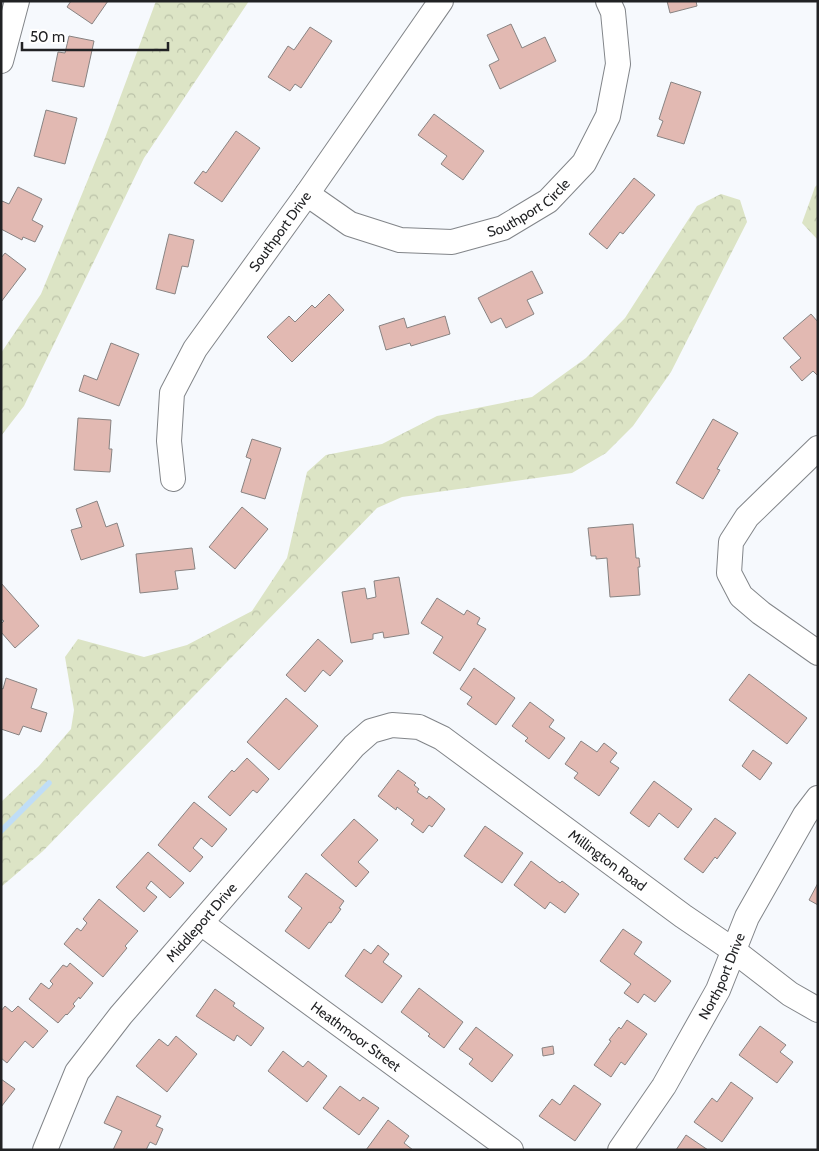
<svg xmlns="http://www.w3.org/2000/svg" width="819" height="1151" font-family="Cabin,sans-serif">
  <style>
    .forest { fill: url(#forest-crowns) }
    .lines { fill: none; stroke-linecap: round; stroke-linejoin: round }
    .stream { stroke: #bfddf7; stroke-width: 5.5 }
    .building { fill: #e2b9b2; stroke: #888382 }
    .street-casing { stroke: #828589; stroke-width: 26 }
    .street { stroke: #fff; stroke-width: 24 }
    .labels { text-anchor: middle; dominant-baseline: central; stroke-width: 4; stroke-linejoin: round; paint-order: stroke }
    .street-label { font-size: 14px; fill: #212224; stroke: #fff }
  </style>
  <defs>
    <pattern id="forest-crowns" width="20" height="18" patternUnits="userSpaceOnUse" patternTransform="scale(1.25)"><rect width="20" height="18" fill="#dce4c5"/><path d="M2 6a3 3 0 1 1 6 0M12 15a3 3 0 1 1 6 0" fill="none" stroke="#bcc3a9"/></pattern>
  </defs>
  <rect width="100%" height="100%" fill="#f6f9fd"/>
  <g class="forest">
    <polygon points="156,1 249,1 144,158 24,406 1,436 1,353 41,294 105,138"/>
    <polygon points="818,184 818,239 817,239 802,223 815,187"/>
    <polygon points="721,194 740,200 747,222 671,372 633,426 606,453 572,473 402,497 377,508 43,851 1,887 1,802 39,766 71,729 74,710 65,657 78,639 144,657 187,645 252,611 287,558 307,472 326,455 382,444 437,416 532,397 586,358 625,318 697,206"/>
  </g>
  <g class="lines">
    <polyline class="stream" points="1,831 49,783"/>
  </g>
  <g class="building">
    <polygon points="71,1 108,1 92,24 67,7"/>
    <polygon points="667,1 696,1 697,6 670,13"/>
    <polygon points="511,24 522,48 545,37 556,61 500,89 489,65 499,60 487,35"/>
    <polygon points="310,27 332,41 301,88 295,84 290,91 268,77 288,46 294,50"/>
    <polygon points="69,36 94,41 84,87 52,81 58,52 65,53"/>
    <polygon points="671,82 701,92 684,144 657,136 663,121 659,119"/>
    <polygon points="46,110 77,118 65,164 34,156"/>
    <polygon points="434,114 484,151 463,180 441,164 447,156 418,135"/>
    <polygon points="236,131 260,148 222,202 194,183 203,171 206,173"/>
    <polygon points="634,178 655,195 623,234 620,232 607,249 589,234"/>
    <polygon points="18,187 42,199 32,220 43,226 35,242 23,237 22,240 1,229 1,203 2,201 9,204"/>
    <polygon points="169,234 194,240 188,267 182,266 175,294 156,289"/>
    <polygon points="5,253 26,269 1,302 1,258"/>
    <polygon points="532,271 543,293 527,300 534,314 506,328 501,318 491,323 478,298"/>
    <polygon points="329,294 344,310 292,362 267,337 289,316 295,322 312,305 315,308"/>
    <polygon points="811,314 818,322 818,374 817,375 813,371 802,381 790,367 801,358 783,338"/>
    <polygon points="445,316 450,334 411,346 410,343 386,350 379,326 404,318 407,328"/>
    <polygon points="111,343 139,354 119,406 79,391 84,375 97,380"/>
    <polygon points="78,418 111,420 109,449 112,449 110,472 74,470"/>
    <polygon points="713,419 738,433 717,469 720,470 703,499 676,483"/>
    <polygon points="252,439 281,448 265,499 241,492 251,459 246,457"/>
    <polygon points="97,501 106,527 117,523 124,546 81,560 71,530 82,527 76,509"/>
    <polygon points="242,507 268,529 235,569 209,547"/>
    <polygon points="633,524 636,558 639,558 640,567 638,567 640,595 610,597 607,558 596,559 596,556 591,556 588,528"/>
    <polygon points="192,548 195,569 175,571 178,589 140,593 136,554"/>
    <polygon points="399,577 409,634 384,638 383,632 373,634 373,639 351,643 342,592 365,588 367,599 376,597 374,581"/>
    <polygon points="1,583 39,626 15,648 1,632 1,624 4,621 1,619"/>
    <polygon points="437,598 464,615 467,610 480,618 477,624 486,629 460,671 433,653 443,637 421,623"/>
    <polygon points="318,639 343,661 330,676 323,670 305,692 286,675"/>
    <polygon points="474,668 515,698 496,725 467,704 472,697 460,689"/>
    <polygon points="749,674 807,718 787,744 729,700"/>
    <polygon points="6,678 37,689 31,708 47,713 41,732 23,726 19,735 1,729 1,688 3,689"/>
    <polygon points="286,698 318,726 279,770 247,742"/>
    <polygon points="530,702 554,720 549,727 565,738 549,759 525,741 528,738 512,726"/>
    <polygon points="581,741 597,752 604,743 617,753 610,762 619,768 599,796 574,778 578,773 565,764"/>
    <polygon points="753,750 772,763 760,780 742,766"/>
    <polygon points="247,758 269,779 257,793 253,790 230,816 208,797 232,770 234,772"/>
    <polygon points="398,770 416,783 414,785 419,789 417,792 427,799 429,796 445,809 432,827 429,825 423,833 411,824 414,820 397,807 396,810 378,796"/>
    <polygon points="654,781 692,809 678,828 659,813 649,827 630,813"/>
    <polygon points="194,802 227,829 212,847 201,838 193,848 203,857 190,872 158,845"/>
    <polygon points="715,818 736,833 717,859 715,857 703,873 684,859"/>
    <polygon points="354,819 378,840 358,862 369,872 356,887 321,855"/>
    <polygon points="485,826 523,853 502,883 464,856"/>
    <polygon points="148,852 184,883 170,898 151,881 146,888 157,897 144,912 116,887"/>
    <polygon points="531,861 560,883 562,881 579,894 565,913 550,902 545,909 514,885"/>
    <polygon points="306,873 344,901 339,908 341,909 331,923 329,922 309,949 285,931 302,908 288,897"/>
    <polygon points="818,883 818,905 809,900"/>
    <polygon points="99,899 138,931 125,946 127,948 103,977 64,944 77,928 81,931 87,923 83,919"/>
    <polygon points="623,929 642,942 634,954 671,981 655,1002 644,994 638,1003 624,993 631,984 600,961"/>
    <polygon points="378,945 389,954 383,962 402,976 382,1003 345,976 364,949 371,954"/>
    <polygon points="70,963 93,983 80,999 79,997 73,1004 75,1006 67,1015 66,1014 58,1023 29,999 41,983 49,989 53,984 50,981 63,965 67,967"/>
    <polygon points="419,988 463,1022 444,1048 428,1036 430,1034 401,1012"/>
    <polygon points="215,989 235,1003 233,1006 264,1028 251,1046 237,1035 234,1041 196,1016"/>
    <polygon points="5,1006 12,1012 18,1006 48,1031 33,1048 25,1041 7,1063 1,1058 1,1011"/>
    <polygon points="627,1020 647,1034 625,1065 621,1062 611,1077 594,1065 611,1041 609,1040 619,1027 621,1029"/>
    <polygon points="760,1026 786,1045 780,1052 793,1062 777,1083 739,1055"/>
    <polygon points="476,1027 513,1055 492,1082 469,1064 473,1059 459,1049"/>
    <polygon points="176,1036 197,1054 167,1092 136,1066 159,1039 168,1046"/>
    <polygon points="553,1046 554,1054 543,1056 542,1048"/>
    <polygon points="283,1051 303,1067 308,1061 327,1076 307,1102 268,1071"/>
    <polygon points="1,1079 15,1089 1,1107"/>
    <polygon points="731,1082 753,1098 722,1142 694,1122 712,1098 717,1102"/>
    <polygon points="574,1085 601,1104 575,1141 539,1116 552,1099 560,1105"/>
    <polygon points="340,1086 360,1101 363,1097 379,1108 359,1135 323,1108"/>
    <polygon points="117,1096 161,1116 156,1126 163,1129 156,1145 150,1142 146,1150 113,1150 122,1131 104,1123"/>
    <polygon points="388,1120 409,1136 404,1143 413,1150 366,1150"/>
    <polygon points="686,1135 708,1150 676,1150"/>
  </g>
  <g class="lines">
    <g class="street-casing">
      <g id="street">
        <polyline points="1,61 17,1"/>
        <path id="s1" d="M307,194L350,224L400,240L452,242L503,228L548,201L584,163L608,116L618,64L613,12L608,1"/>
        <polyline points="818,448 747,517 731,542 729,573 741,596 761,613 818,653"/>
        <path id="s2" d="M173,479L169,441L172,393L195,349L307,194L441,1"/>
        <path id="s3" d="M201,923L511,1150"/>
        <path id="s4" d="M45,1150L77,1072L121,1015L354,746L371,731L392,725L419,727L442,738L683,916L733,950L790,994L818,1010"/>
        <path id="s5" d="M620,1150L664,1086L718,990L747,917L805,815L818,798"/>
      </g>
    </g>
    <use href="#street" class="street"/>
  </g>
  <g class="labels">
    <g class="street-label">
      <text stroke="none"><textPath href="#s1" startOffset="242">Southport Circle</textPath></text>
      <text stroke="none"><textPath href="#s2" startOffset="281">Southport Drive</textPath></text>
      <text stroke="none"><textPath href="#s4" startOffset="815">Millington Road</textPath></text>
      <text stroke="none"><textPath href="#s4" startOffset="279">Middleport Drive</textPath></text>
      <text stroke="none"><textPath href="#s5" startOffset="202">Northport Drive</textPath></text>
      <text stroke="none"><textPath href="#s3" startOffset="192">Heathmoor Street</textPath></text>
    </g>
  </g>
  <rect width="819" height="1151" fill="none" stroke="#212224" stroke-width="5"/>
  <path d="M22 42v8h146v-8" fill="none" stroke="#212224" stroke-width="2.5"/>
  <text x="30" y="42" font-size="15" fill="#212224" stroke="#ffffff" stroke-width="4" paint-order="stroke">50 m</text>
</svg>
